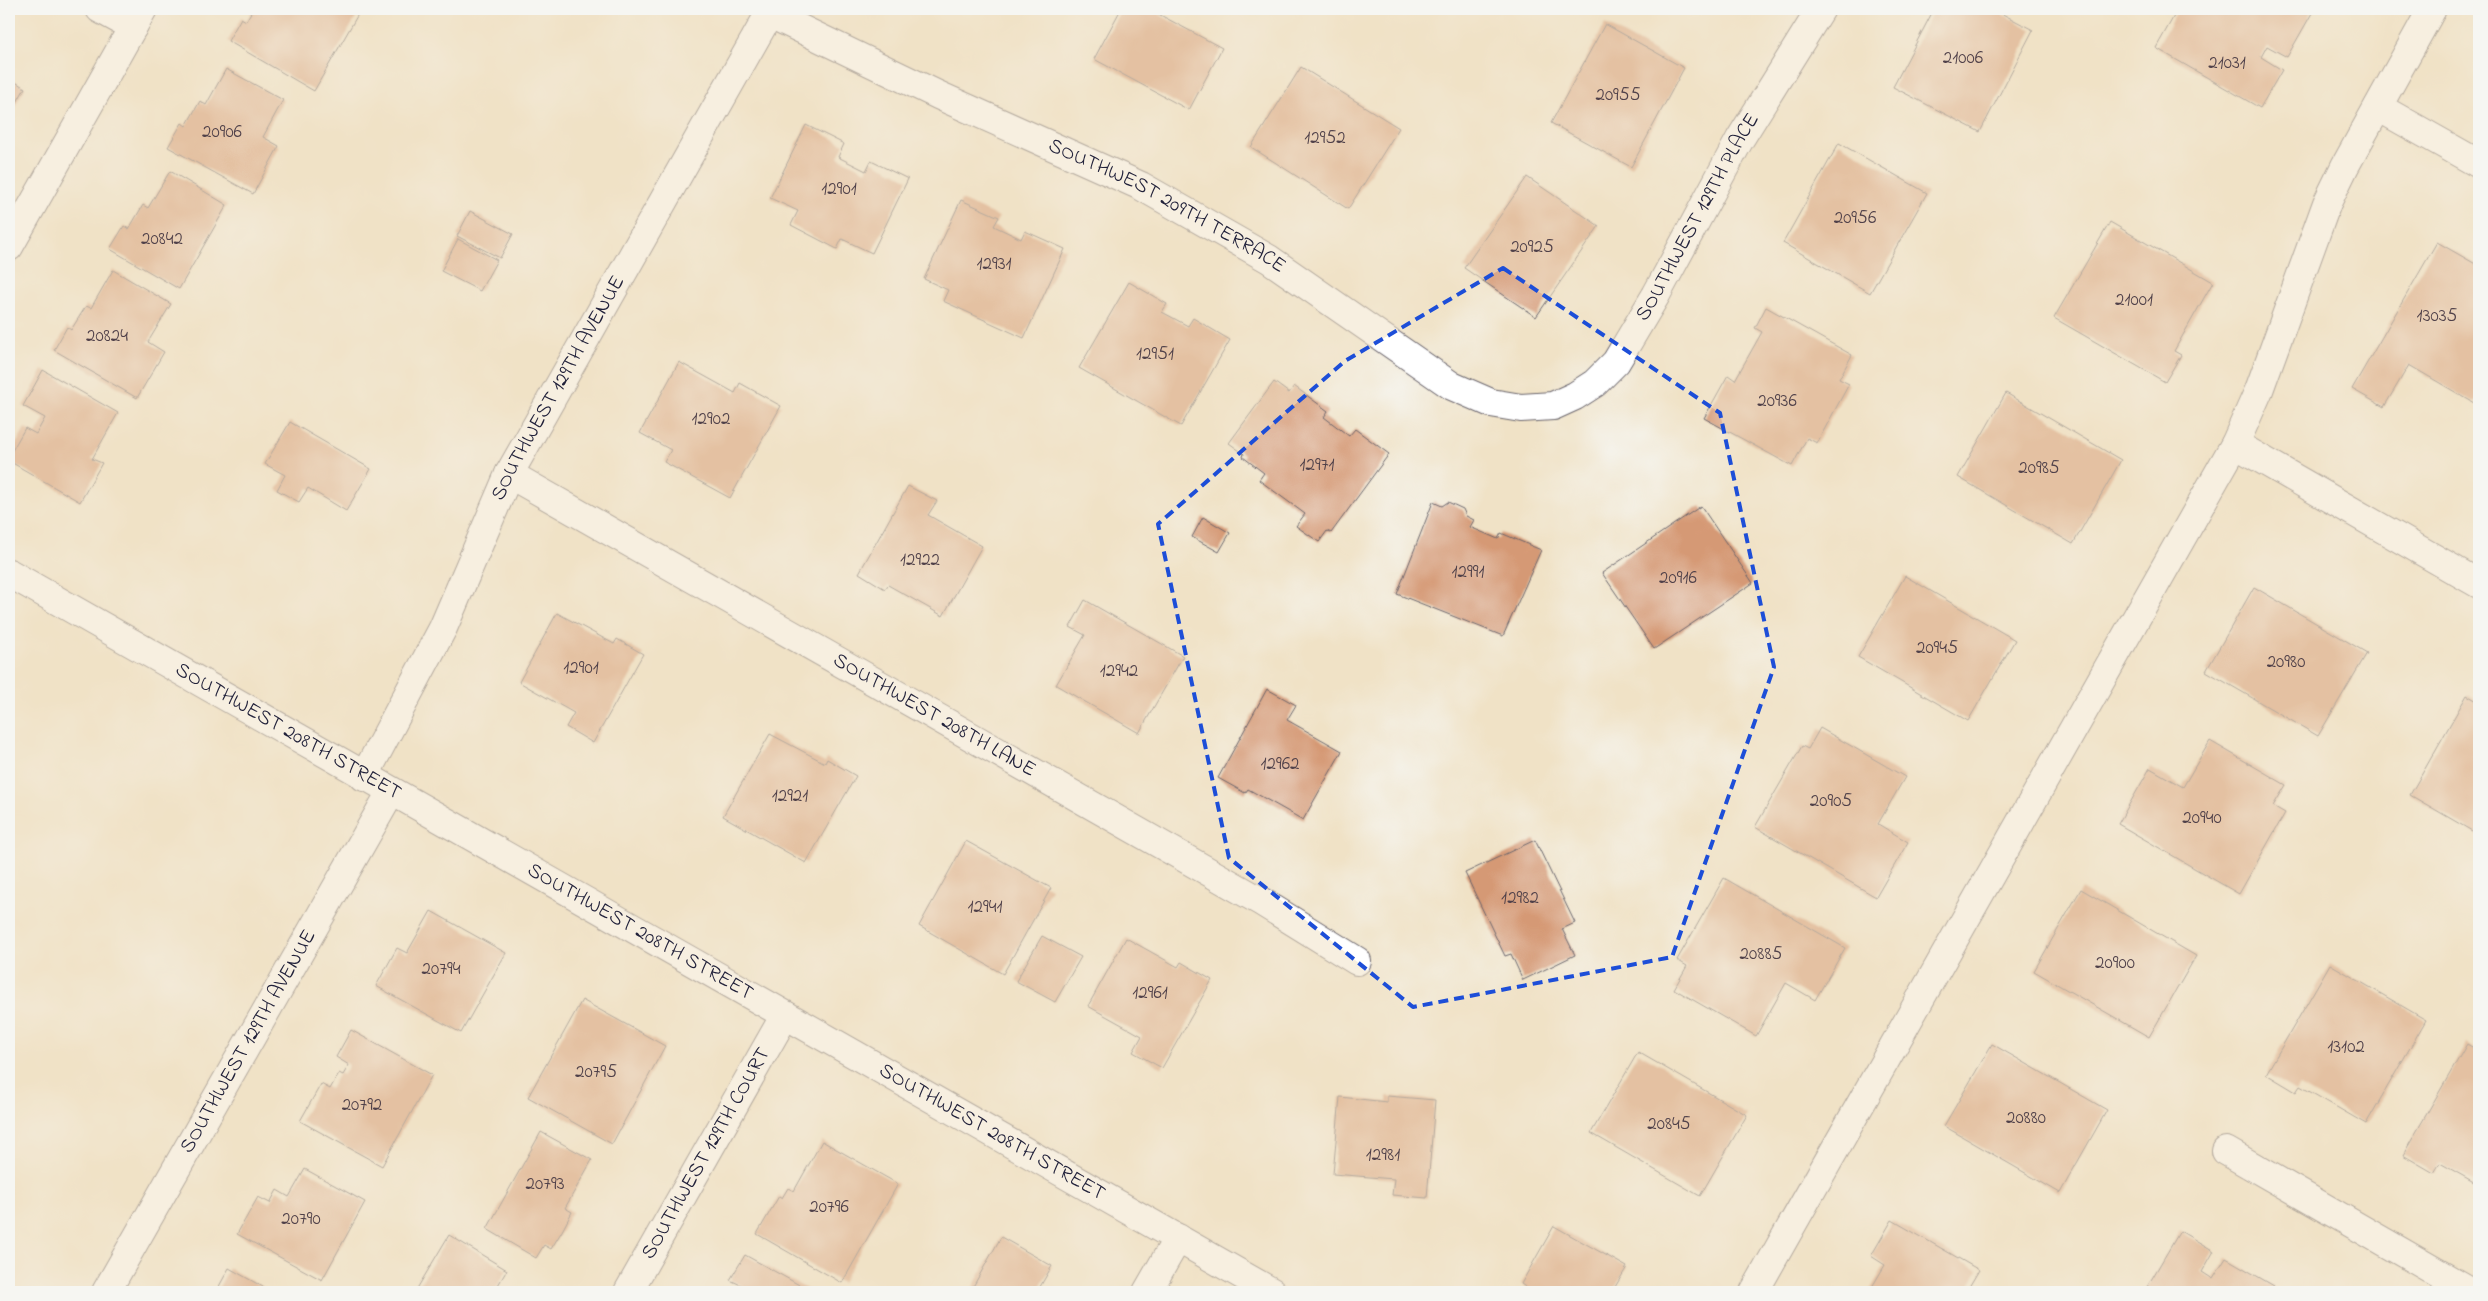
<svg xmlns="http://www.w3.org/2000/svg" width="2488" height="1301" font-family="'Indie Flower',sans-serif">
  <style>
    .building { fill: #d59974 }
    .lines { fill: none; stroke-linecap: round; stroke-linejoin: round }
    .minor-casing { stroke: #6a656c; stroke-width: 30 }
    .minor { stroke: #fff; stroke-width: 28 }
    .marked { fill: none; stroke: #1d4ed8; stroke-width: 4; stroke-dasharray: 10 6; stroke-linejoin: round }
    .labels { text-anchor: middle; dominant-baseline: central; stroke-width: 4; stroke-linejoin: round; paint-order: stroke }
    .number-label { font-size: 19px; fill: #4f4049 }
    .street-label { font-size: 21px; fill: #22223b; stroke: #f6f6f2 }
  </style>
  <rect width="100%" height="100%" fill="#f6f6f2"/>
  <filter id="ink" filterUnits="userSpaceOnUse"><feTurbulence type="fractalNoise" baseFrequency=".02" numOctaves="2"/><feDisplacementMap in="SourceGraphic" scale="10" xChannelSelector="R" yChannelSelector="G"/><feConvolveMatrix kernelMatrix="1 2 1 2 8 2 1 2 1" color-interpolation-filters="sRGB"/></filter>
  <filter id="wash" filterUnits="userSpaceOnUse"><feTurbulence type="fractalNoise" baseFrequency=".0096" numOctaves="4" result="noise"/><feDisplacementMap in="SourceGraphic" scale="20" xChannelSelector="R" yChannelSelector="G"/><feGaussianBlur stdDeviation="1.12" result="paint"/><feColorMatrix in="noise" values="0 0 0 0 0 0 0 0 0 0 0 0 0 0 0 0 0 1.4 0 .05"/><feComposite in="paint" operator="in"/></filter>
  <g filter="url(#wash)">
    <rect width="100%" height="100%" fill="#f0e2c6"/>
    <g id="blocks">
      <g class="building">
        <polygon points="253,9 361,9 314,91 228,41 241,18 246,21"/>
        <polygon points="1121,9 1149,9 1222,48 1189,110 1094,59"/>
        <polygon points="1934,9 1993,9 2033,30 1980,132 1893,87"/>
        <polygon points="2178,9 2304,9 2312,13 2287,57 2267,46 2261,57 2282,70 2260,108 2156,48"/>
        <polygon points="1605,24 1684,68 1631,167 1551,123"/>
        <polygon points="1301,67 1399,128 1348,209 1251,147"/>
        <polygon points="226,69 283,100 263,137 279,146 253,194 168,147 182,123 186,126 200,101 206,105"/>
        <polygon points="9,78 25,88 9,116"/>
        <polygon points="806,125 844,144 838,157 866,171 871,161 908,179 872,253 842,239 837,249 791,225 798,211 770,198"/>
        <polygon points="1839,143 1927,193 1870,293 1783,243"/>
        <polygon points="170,171 227,205 179,289 110,249 124,226 129,229 143,205 148,208"/>
        <polygon points="1527,177 1599,226 1536,317 1464,268"/>
        <polygon points="961,200 999,217 994,226 1021,239 1025,231 1065,249 1024,338 943,301 948,290 924,279"/>
        <polygon points="470,211 513,234 500,258 457,236"/>
        <polygon points="2110,222 2213,282 2174,351 2181,355 2165,382 2054,318"/>
        <polygon points="458,239 497,260 480,291 441,271"/>
        <polygon points="2437,242 2479,266 2479,395 2474,403 2409,365 2384,407 2352,389"/>
        <polygon points="113,270 171,304 148,342 164,352 137,398 54,350 67,327 71,330 86,306 91,308"/>
        <polygon points="1129,282 1167,304 1162,312 1188,326 1193,318 1230,340 1181,426 1079,368"/>
        <polygon points="1766,307 1852,355 1839,379 1849,384 1817,443 1807,438 1792,466 1704,418 1728,375 1735,380 1762,332 1755,328"/>
        <polygon points="679,362 735,393 740,383 781,406 730,498 664,462 671,450 640,433"/>
        <polygon points="43,370 118,413 92,459 102,463 80,502 9,461 9,456 25,428 36,434 45,418 23,406"/>
        <polygon points="1274,382 1289,393 1294,386 1328,411 1324,417 1349,436 1355,429 1389,454 1331,533 1327,531 1319,542 1296,526 1305,514 1259,480 1264,473 1243,457 1244,454 1229,443"/>
        <polygon points="2006,393 2121,460 2073,544 1958,477"/>
        <polygon points="290,422 371,469 346,511 308,488 299,502 277,490 285,475 265,464"/>
        <polygon points="908,486 937,501 928,515 982,546 943,616 888,585 885,589 859,573"/>
        <polygon points="1433,502 1442,506 1448,502 1463,509 1466,516 1474,520 1470,527 1498,539 1501,533 1541,550 1503,636 1397,594"/>
        <polygon points="1701,506 1753,583 1654,649 1602,573"/>
        <polygon points="1203,517 1230,533 1219,552 1192,537"/>
        <polygon points="1905,576 2015,640 1968,721 1858,657"/>
        <polygon points="2254,587 2367,653 2318,736 2206,671"/>
        <polygon points="1085,600 1183,656 1139,733 1056,685 1085,635 1070,627"/>
        <polygon points="557,613 614,644 617,639 643,654 593,743 566,727 574,713 519,682"/>
        <polygon points="1267,689 1296,705 1287,720 1342,751 1303,820 1248,789 1245,793 1218,778"/>
        <polygon points="2467,695 2479,702 2479,835 2410,795"/>
        <polygon points="1820,728 1905,777 1878,824 1908,842 1876,897 1755,827 1802,746 1808,749"/>
        <polygon points="770,734 825,763 827,759 856,776 806,863 723,816"/>
        <polygon points="2210,741 2286,785 2273,806 2285,813 2239,894 2118,824 2150,768 2183,787"/>
        <polygon points="1535,840 1575,923 1562,929 1575,955 1523,980 1511,954 1505,956 1465,873"/>
        <polygon points="966,841 1051,888 1003,974 919,926"/>
        <polygon points="1724,878 1845,948 1815,1000 1786,983 1756,1036 1674,989 1687,966 1677,960"/>
        <polygon points="2081,889 2196,956 2149,1037 2034,971"/>
        <polygon points="431,911 506,953 461,1033 376,986 397,948 407,953"/>
        <polygon points="1042,936 1081,957 1055,1002 1016,981"/>
        <polygon points="1126,938 1178,967 1181,962 1212,980 1162,1068 1133,1052 1142,1036 1088,1006"/>
        <polygon points="2330,964 2426,1020 2366,1124 2300,1086 2296,1092 2266,1074"/>
        <polygon points="582,1000 665,1046 612,1144 528,1097"/>
        <polygon points="351,1030 432,1075 382,1166 300,1121 321,1084 330,1089 339,1073 343,1075 349,1065 336,1057"/>
        <polygon points="1992,1044 2107,1110 2060,1193 1944,1126"/>
        <polygon points="2467,1044 2479,1051 2479,1185 2440,1163 2434,1173 2403,1155"/>
        <polygon points="1638,1052 1747,1115 1700,1196 1591,1133"/>
        <polygon points="1387,1096 1435,1100 1427,1198 1392,1195 1394,1179 1333,1174 1340,1097 1387,1102"/>
        <polygon points="541,1132 592,1160 565,1208 572,1212 562,1231 551,1249 544,1245 536,1258 487,1229"/>
        <polygon points="822,1141 898,1184 842,1283 757,1234 779,1196 782,1198 788,1188 794,1191"/>
        <polygon points="305,1169 365,1202 322,1280 237,1234 258,1197 270,1203 277,1190 289,1197"/>
        <polygon points="1892,1220 1979,1270 1966,1292 1869,1292 1885,1265 1871,1256"/>
        <polygon points="1554,1226 1627,1267 1612,1292 1533,1292 1521,1284"/>
        <polygon points="2180,1231 2214,1251 2202,1272 2213,1279 2226,1258 2274,1286 2270,1292 2144,1292"/>
        <polygon points="449,1235 507,1270 494,1292 415,1292"/>
        <polygon points="1001,1237 1052,1266 1037,1292 970,1292"/>
        <polygon points="745,1255 812,1292 739,1292 743,1286 730,1280"/>
        <polygon points="229,1268 272,1292 216,1292"/>
      </g>
    </g>
  </g>
  <g filter="url(#ink)">
    <use href="#blocks" fill-opacity="0" stroke="#6a656c" stroke-width="1"/>
    <g class="lines">
      <g class="minor-casing">
        <g id="minor">
          <polyline points="100,9 133,27"/>
          <path id="s1" d="M770,14L938,95L1141,186L1269,259L1452,386L1491,403L1521,408L1553,406L1575,396L1595,383L1616,362L1656,295L1740,139L1821,9"/>
          <polyline points="2378,107 2479,164"/>
          <polyline points="9,247 143,9"/>
          <polyline points="2235,444 2479,584"/>
          <path id="s2" d="M509,474L1262,902L1357,961"/>
          <path id="s3" d="M9,573L1272,1292"/>
          <path id="s4" d="M364,777L443,628L509,474L772,9"/>
          <polyline points="2226,1151 2471,1292"/>
          <path id="s5" d="M106,1292L391,792"/>
          <path id="s6" d="M628,1292L785,1015"/>
          <polyline points="1147,1292 1178,1238"/>
          <polyline points="1754,1292 2235,444 2259,390 2327,203 2345,166 2432,9"/>
        </g>
      </g>
      <use href="#minor" class="minor"/>
    </g>
  </g>
  <path d="M0 0H2488V1301H0ZM1503,268L1720,413L1774,667L1672,957L1413,1007L1229,858L1158,524L1345,361Z" fill="#f0e2c6" fill-opacity=".55" fill-rule="evenodd"/>
  <path class="marked" d="M1503,268L1720,413L1774,667L1672,957L1413,1007L1229,858L1158,524L1345,361Z"/>
  <g class="labels">
    <g class="number-label">
      <text x="1963" y="58">21006</text>
      <text x="2227" y="63">21031</text>
      <text x="1618" y="95">20955</text>
      <text x="222" y="132">20906</text>
      <text x="1325" y="138">12952</text>
      <text x="839" y="189">12901</text>
      <text x="1855" y="218">20956</text>
      <text x="162" y="239">20842</text>
      <text x="1532" y="247">20925</text>
      <text x="994" y="264">12931</text>
      <text x="2134" y="300">21001</text>
      <text x="2437" y="316">13035</text>
      <text x="107" y="336">20824</text>
      <text x="1155" y="354">12951</text>
      <text x="1777" y="401">20936</text>
      <text x="711" y="419">12902</text>
      <text x="1317" y="465">12971</text>
      <text x="2039" y="468">20985</text>
      <text x="920" y="560">12922</text>
      <text x="1468" y="572">12991</text>
      <text x="1678" y="578">20916</text>
      <text x="1937" y="648">20945</text>
      <text x="2286" y="662">20980</text>
      <text x="581" y="668">12901</text>
      <text x="1119" y="671">12942</text>
      <text x="1280" y="764">12962</text>
      <text x="790" y="796">12921</text>
      <text x="1831" y="801">20905</text>
      <text x="2202" y="818">20940</text>
      <text x="1520" y="898">12982</text>
      <text x="985" y="907">12941</text>
      <text x="1761" y="954">20885</text>
      <text x="2115" y="963">20900</text>
      <text x="441" y="969">20794</text>
      <text x="1150" y="993">12961</text>
      <text x="2346" y="1047">13102</text>
      <text x="596" y="1072">20795</text>
      <text x="362" y="1105">20792</text>
      <text x="2026" y="1118">20880</text>
      <text x="1669" y="1124">20845</text>
      <text x="1383" y="1155">12981</text>
      <text x="545" y="1184">20793</text>
      <text x="829" y="1207">20796</text>
      <text x="301" y="1219">20790</text>
    </g>
    <g class="street-label">
      <text stroke="none"><textPath href="#s1" startOffset="441">SOUTHWEST 209TH TERRACE</textPath></text>
      <text stroke="none"><textPath href="#s1" startOffset="1128">SOUTHWEST 129TH PLACE</textPath></text>
      <text stroke="none"><textPath href="#s4" startOffset="435">SOUTHWEST 129TH AVENUE</textPath></text>
      <text stroke="none"><textPath href="#s2" startOffset="489">SOUTHWEST 208TH LANE</textPath></text>
      <text stroke="none"><textPath href="#s3" startOffset="321">SOUTHWEST 208TH STREET</textPath></text>
      <text stroke="none"><textPath href="#s3" startOffset="726">SOUTHWEST 208TH STREET</textPath></text>
      <text stroke="none"><textPath href="#s5" startOffset="288">SOUTHWEST 129TH AVENUE</textPath></text>
      <text stroke="none"><textPath href="#s3" startOffset="1131">SOUTHWEST 208TH STREET</textPath></text>
      <text stroke="none"><textPath href="#s6" startOffset="159">SOUTHWEST 129TH COURT</textPath></text>
    </g>
  </g>
  <rect width="2488" height="1301" fill="none" stroke="#f6f6f2" stroke-width="30"/>
</svg>
